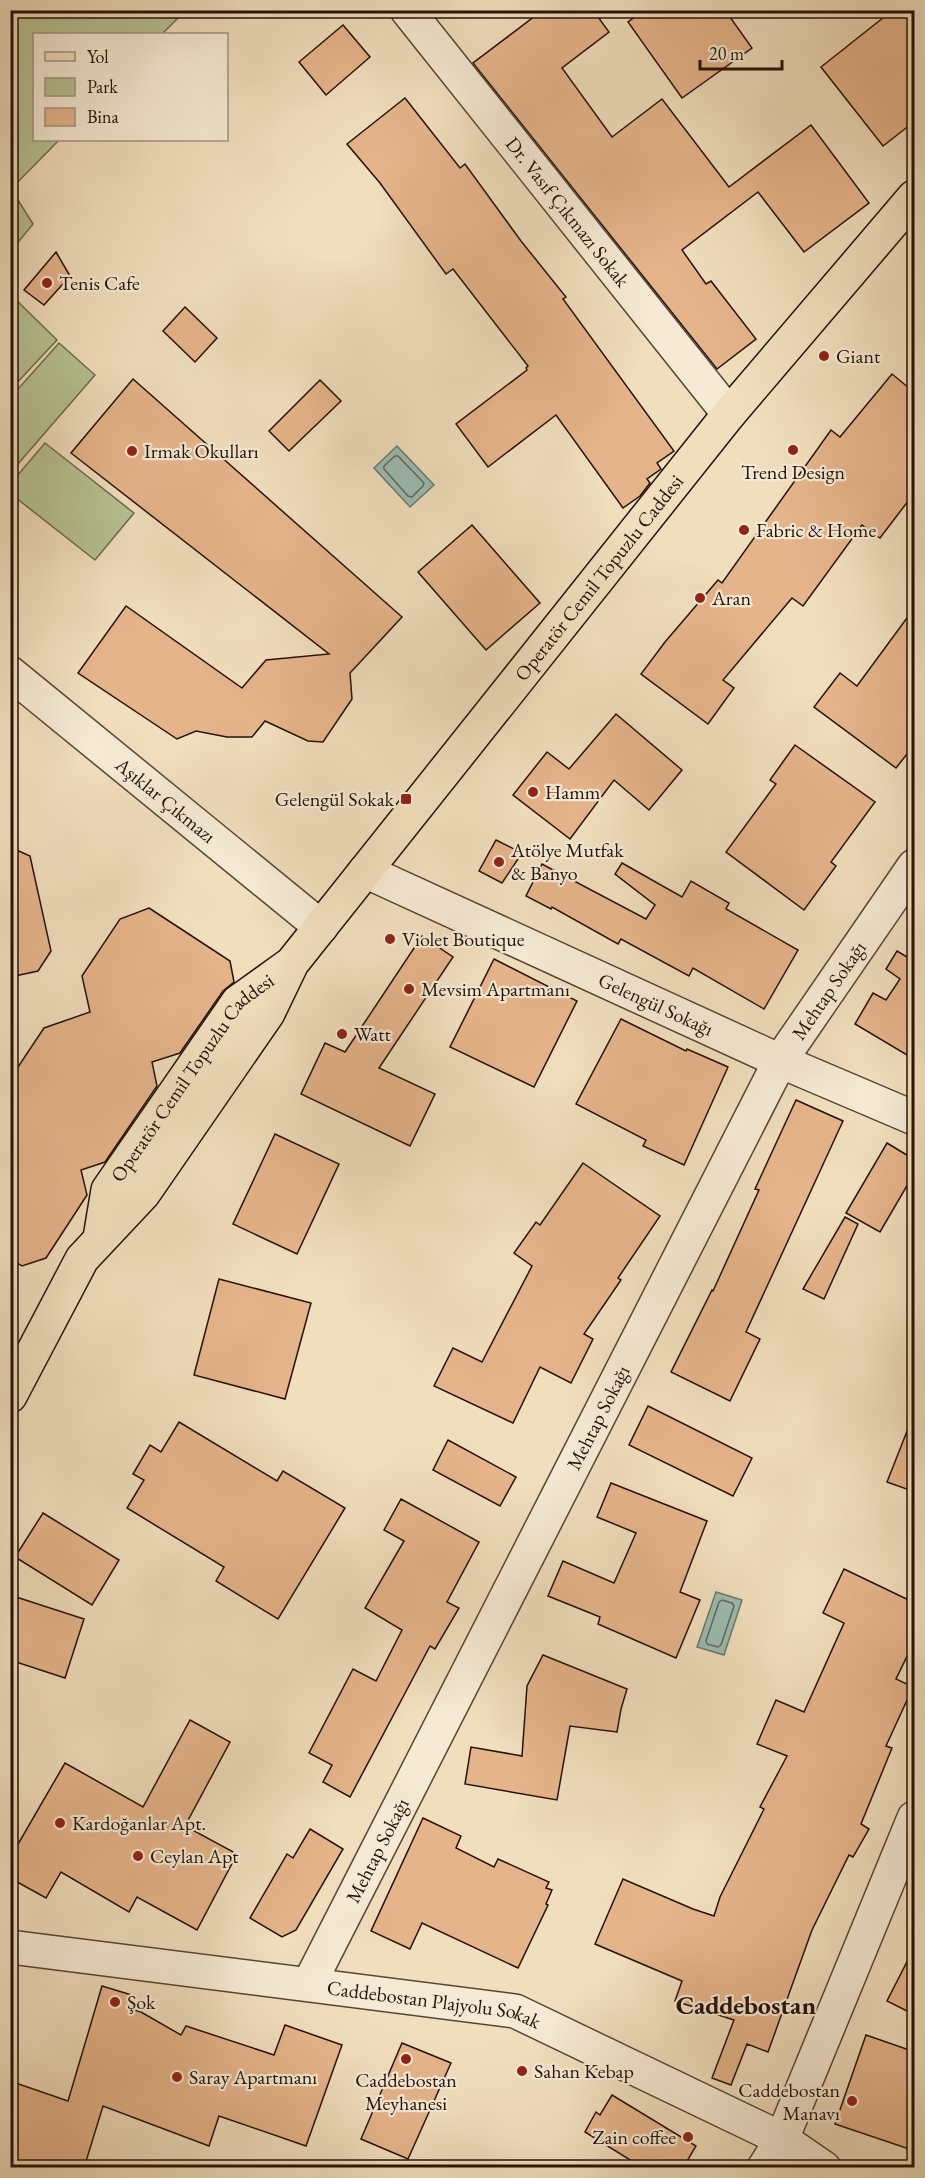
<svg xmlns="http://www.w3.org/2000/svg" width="925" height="2178" font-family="'EB Garamond',serif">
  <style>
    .green { fill: #b7c293; stroke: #6e6a4e; stroke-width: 1.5 }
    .water { fill: #9bbcb2; stroke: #6b786e; stroke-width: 1.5 }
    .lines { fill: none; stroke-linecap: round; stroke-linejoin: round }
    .shore { stroke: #60665d; stroke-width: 1.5 }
    .building { fill: #e6b48b; stroke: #241108; stroke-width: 1.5 }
    .minor-casing { stroke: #574435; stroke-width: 36 }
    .major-casing { stroke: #241108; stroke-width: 36 }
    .minor { stroke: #f6ead4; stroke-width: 33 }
    .major { stroke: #f1debd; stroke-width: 33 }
    .poi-dot { fill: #8f2418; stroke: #f6ead4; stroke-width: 2 }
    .labels { text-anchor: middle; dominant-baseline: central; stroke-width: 4.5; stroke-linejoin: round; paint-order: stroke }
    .street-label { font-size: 20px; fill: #241108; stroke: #f6ead4 }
    .poi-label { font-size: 20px; fill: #241108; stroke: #f6ead4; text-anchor: start }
    .district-label { font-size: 26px; font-weight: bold; fill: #241108; stroke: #f6ead4 }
  </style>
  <rect width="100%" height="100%" fill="#f1debd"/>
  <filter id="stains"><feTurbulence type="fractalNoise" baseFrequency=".00333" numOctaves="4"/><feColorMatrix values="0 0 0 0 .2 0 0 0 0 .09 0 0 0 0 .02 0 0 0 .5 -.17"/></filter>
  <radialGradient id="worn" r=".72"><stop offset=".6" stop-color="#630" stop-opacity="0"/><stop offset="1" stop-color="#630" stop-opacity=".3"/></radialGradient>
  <g class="green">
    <polygon points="11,10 185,11 162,34 34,34 34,140 59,140 11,189 33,224 11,251"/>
    <polygon points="11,295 57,340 11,389 10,389"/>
    <polygon points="59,343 95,375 11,472 11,397"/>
    <polygon points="45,443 134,513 95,560 11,494 11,483"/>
  </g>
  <g class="water">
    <polygon points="397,446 434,485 410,507 374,468"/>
    <polygon points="716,1592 742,1600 724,1655 697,1647"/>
  </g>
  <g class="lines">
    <g class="shore">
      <polygon points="395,456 398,456 424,483 423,486 412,497 408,496 384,469 384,466"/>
      <polygon points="722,1600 732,1603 734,1606 721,1645 718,1647 707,1644 706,1641 719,1602"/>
    </g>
  </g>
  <g class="building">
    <polygon points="543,10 593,10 609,32 562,68 612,137 662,99 729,187 811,125 869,203 804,252 758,192 682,250 706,284 711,281 756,339 717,369 473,63"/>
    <polygon points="644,10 725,10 752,48 682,98 628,22"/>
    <polygon points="893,10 907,10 915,20 915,121 883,146 821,67"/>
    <polygon points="343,25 370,57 326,95 299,62"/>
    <polygon points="405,98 460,168 465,164 521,241 566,297 563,299 674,451 657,463 661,469 647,479 650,483 640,496 623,508 556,415 488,467 456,424 527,370 526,368 528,366 453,269 446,274 380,183 347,144"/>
    <polygon points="56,252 70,276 44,305 24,290"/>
    <polygon points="185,307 217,338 195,362 163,331"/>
    <polygon points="892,374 915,393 915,492 880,538 862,525 803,606 792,598 723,680 734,688 708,724 641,674 665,642 718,580 722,583 831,430 840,437"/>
    <polygon points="133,379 402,617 350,673 352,699 323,742 308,741 265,721 252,737 227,737 196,731 177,739 78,673 126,606 242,688 266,660 329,654 71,453"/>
    <polygon points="320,380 341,401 289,451 269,431"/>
    <polygon points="472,525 540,603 486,650 418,572"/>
    <polygon points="915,607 915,744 896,768 814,707 840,673 857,686"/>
    <polygon points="616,714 682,770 649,810 614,780 570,839 513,795 547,752 569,769"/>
    <polygon points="795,745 875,802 831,862 836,866 804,910 726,852 776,784 770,780"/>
    <polygon points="496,840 522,853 502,883 479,871"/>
    <polygon points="10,847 30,856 51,951 38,971 10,977"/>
    <polygon points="622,863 682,897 691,881 729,903 726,909 798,950 764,1009 693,968 689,976 621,939 618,944 552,907 551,909 526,896 542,864 646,919 655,905 615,874"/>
    <polygon points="149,908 230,961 234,982 223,991 180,1053 152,1062 157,1086 105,1162 81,1170 87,1195 46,1258 22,1266 10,1258 10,1079 44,1028 90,1012 82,976 120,919"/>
    <polygon points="422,936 453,957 379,1068 435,1094 410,1146 301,1094 325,1043 345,1052"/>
    <polygon points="897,951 912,960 915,956 915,1041 907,1055 855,1024 873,993 886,1000 900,979 886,969"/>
    <polygon points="494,959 577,1001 534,1087 450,1047"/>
    <polygon points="621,1019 686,1051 687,1049 728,1067 684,1165 643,1146 646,1140 576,1104"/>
    <polygon points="796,1100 843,1121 746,1332 760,1339 730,1401 671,1372 712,1290 713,1291 759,1190 755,1189"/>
    <polygon points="275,1134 339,1164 297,1254 233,1224"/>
    <polygon points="887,1143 915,1160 915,1172 880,1232 846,1213"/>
    <polygon points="583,1163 660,1216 618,1278 621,1280 584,1334 593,1339 571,1383 540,1367 513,1423 434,1386 453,1348 482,1362 532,1266 514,1253 536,1222 540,1225"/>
    <polygon points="845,1217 858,1224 824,1299 803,1289"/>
    <polygon points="219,1279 311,1303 285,1399 194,1375"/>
    <polygon points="648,1406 752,1458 733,1496 629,1445"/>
    <polygon points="913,1416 915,1416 915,1492 887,1482"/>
    <polygon points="179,1422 277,1481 283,1471 345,1508 278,1619 216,1581 224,1567 127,1508 144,1480 133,1474 150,1445 161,1452"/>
    <polygon points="448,1440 516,1477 500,1506 433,1470"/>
    <polygon points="611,1483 707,1521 680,1592 700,1600 676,1658 598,1624 600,1617 548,1596 563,1561 614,1583 636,1533 597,1517"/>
    <polygon points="401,1499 479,1542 447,1602 459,1608 435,1649 430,1646 350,1797 323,1782 332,1765 309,1753 353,1669 376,1681 402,1630 365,1608 404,1541 384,1530"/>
    <polygon points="43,1513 119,1560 92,1605 15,1557"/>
    <polygon points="844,1569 915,1603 915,1640 896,1679 913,1687 886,1746 892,1748 861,1824 869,1829 853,1857 849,1855 812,1930 768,2052 747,2044 731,2085 712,2078 734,2020 675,2001 682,1981 595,1944 623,1879 693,1909 714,1916 720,1897 764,1809 760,1807 787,1756 757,1744 776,1700 804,1712 844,1623 823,1613"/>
    <polygon points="10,1595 84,1619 65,1678 10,1660"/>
    <polygon points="543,1655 627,1689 621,1709 617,1732 570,1726 557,1800 465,1784 471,1747 522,1756 527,1686"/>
    <polygon points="190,1720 230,1742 185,1826 237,1854 197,1930 137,1897 129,1912 61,1872 46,1898 10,1878 10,1858 65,1763 143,1807"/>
    <polygon points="423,1818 461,1836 456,1848 494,1867 498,1859 549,1882 546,1888 552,1890 546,1904 548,1905 518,1968 422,1923 410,1949 371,1931"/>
    <polygon points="310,1829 343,1849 296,1930 282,1937 250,1918 287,1854 293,1858"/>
    <polygon points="915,1946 915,2015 887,2001"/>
    <polygon points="102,1986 135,1996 131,2009 141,2012 181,2035 186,2026 274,2055 285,2025 342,2045 306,2146 219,2116 209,2146 103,2106 84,2168 10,2168 10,2081 68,2101"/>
    <polygon points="866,2035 915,2052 915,2151 835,2124"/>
    <polygon points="402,2043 451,2063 408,2159 361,2139"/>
    <polygon points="612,2095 696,2146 683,2168 643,2168 585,2132 596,2112 600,2115"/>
  </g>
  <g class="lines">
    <g class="minor-casing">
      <g id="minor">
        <path id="s1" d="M407,10L729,414"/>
        <path id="s2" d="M10,673L321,927"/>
        <path id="s3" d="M365,871L780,1061L914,1118"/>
        <path id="s4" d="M10,1947L515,2011L782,2139L824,2168"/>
        <path id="s5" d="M309,1984L780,1061L914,866"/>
        <polyline points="764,2168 782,2139 914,1818"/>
      </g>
    </g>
    <g class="major-casing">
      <g id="major">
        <path id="s6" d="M100,1238L108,1190L238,1002L288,966"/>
        <path id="s7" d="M10,1396L82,1259L143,1194L268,1013L292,963L729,414L914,197"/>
      </g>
    </g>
    <use href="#minor" class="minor"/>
    <use href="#major" class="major"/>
  </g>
  <g class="poi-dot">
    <circle cx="47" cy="283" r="6"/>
    <circle cx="824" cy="356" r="6"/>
    <circle cx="793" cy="450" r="6"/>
    <circle cx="132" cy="451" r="6"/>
    <circle cx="744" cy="530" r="6"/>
    <circle cx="700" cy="598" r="6"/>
    <circle cx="533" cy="792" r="6"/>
    <rect x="400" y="793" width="12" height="12" rx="3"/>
    <circle cx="499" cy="862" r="6"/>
    <circle cx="390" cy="939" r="6"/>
    <circle cx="409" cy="989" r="6"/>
    <circle cx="342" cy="1034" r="6"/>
    <circle cx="60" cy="1823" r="6"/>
    <circle cx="138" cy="1856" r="6"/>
    <circle cx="115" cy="2002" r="6"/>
    <circle cx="406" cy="2059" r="6"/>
    <circle cx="522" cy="2071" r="6"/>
    <circle cx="177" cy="2077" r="6"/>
    <circle cx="852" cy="2101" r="6"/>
    <circle cx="688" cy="2137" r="6"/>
  </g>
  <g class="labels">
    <g class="street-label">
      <text stroke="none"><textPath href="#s1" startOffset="258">Dr. Vasıf Çıkmazı Sokak</textPath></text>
      <text stroke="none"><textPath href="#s7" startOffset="1012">Operatör Cemil Topuzlu Caddesi</textPath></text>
      <text stroke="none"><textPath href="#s2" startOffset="201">Aşıklar Çıkmazı</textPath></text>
      <text stroke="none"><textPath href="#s5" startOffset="1122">Mehtap Sokağı</textPath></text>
      <text stroke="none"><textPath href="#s3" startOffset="320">Gelengül Sokağı</textPath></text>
      <text stroke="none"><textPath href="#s6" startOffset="190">Operatör Cemil Topuzlu Caddesi</textPath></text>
      <text stroke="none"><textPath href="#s5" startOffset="636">Mehtap Sokağı</textPath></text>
      <text stroke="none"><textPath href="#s5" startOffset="150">Mehtap Sokağı</textPath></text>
      <text stroke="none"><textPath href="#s4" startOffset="428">Caddebostan Plajyolu Sokak</textPath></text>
    </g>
    <g class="poi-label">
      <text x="59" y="283">Tenis Cafe</text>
      <text x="836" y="356">Giant</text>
      <text x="144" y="451">Irmak Okulları</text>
      <text x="793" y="472" text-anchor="middle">Trend Design</text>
      <text x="756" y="530">Fabric &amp; Home</text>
      <text x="712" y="598">Aran</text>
      <text x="545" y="792">Hamm</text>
      <text x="394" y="799" text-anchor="end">Gelengül Sokak</text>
      <text x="511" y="850">Atölye Mutfak<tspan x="511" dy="23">&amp; Banyo</tspan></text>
      <text x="402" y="939">Violet Boutique</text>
      <text x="421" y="989">Mevsim Apartmanı</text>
      <text x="354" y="1034">Watt</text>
      <text x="72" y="1823">Kardoğanlar Apt.</text>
      <text x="150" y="1856">Ceylan Apt</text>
      <text x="127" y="2002">Şok</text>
      <text x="534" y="2071">Sahan Kebap</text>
      <text x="189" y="2077">Saray Apartmanı</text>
      <text x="406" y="2080" text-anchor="middle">Caddebostan<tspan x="406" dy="23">Meyhanesi</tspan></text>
      <text x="840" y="2090" text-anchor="end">Caddebostan<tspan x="840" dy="23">Manavı</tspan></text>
      <text x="676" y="2137" text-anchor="end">Zain coffee</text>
    </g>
    <g class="district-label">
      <text x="746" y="2005">Caddebostan</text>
    </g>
  </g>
  <rect width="925" height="2178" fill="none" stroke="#f1debd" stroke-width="36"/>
  <rect x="12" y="12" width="901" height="2154" fill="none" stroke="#241108" stroke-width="3"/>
  <rect x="18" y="18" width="889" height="2142" fill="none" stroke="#241108" stroke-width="1.5"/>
  <rect x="33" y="33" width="195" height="108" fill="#f6ead4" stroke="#a29382" stroke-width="1.5"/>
  <rect x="45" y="52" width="30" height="9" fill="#f1debd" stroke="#a29382" stroke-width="1.5"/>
  <text x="87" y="63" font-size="18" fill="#241108">Yol</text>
  <rect x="45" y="78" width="30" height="18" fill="#b7c293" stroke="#a29382" stroke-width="1.5"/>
  <text x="87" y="93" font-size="18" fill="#241108">Park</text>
  <rect x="45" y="108" width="30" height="18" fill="#e6b48b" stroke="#a29382" stroke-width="1.5"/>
  <text x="87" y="123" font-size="18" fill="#241108">Bina</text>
  <path d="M700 60v9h82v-9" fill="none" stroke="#241108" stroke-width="3"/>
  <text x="709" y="60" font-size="18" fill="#241108" stroke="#f6ead4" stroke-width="4.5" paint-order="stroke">20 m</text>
  <rect width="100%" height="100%" filter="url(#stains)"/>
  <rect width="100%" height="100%" fill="url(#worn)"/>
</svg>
